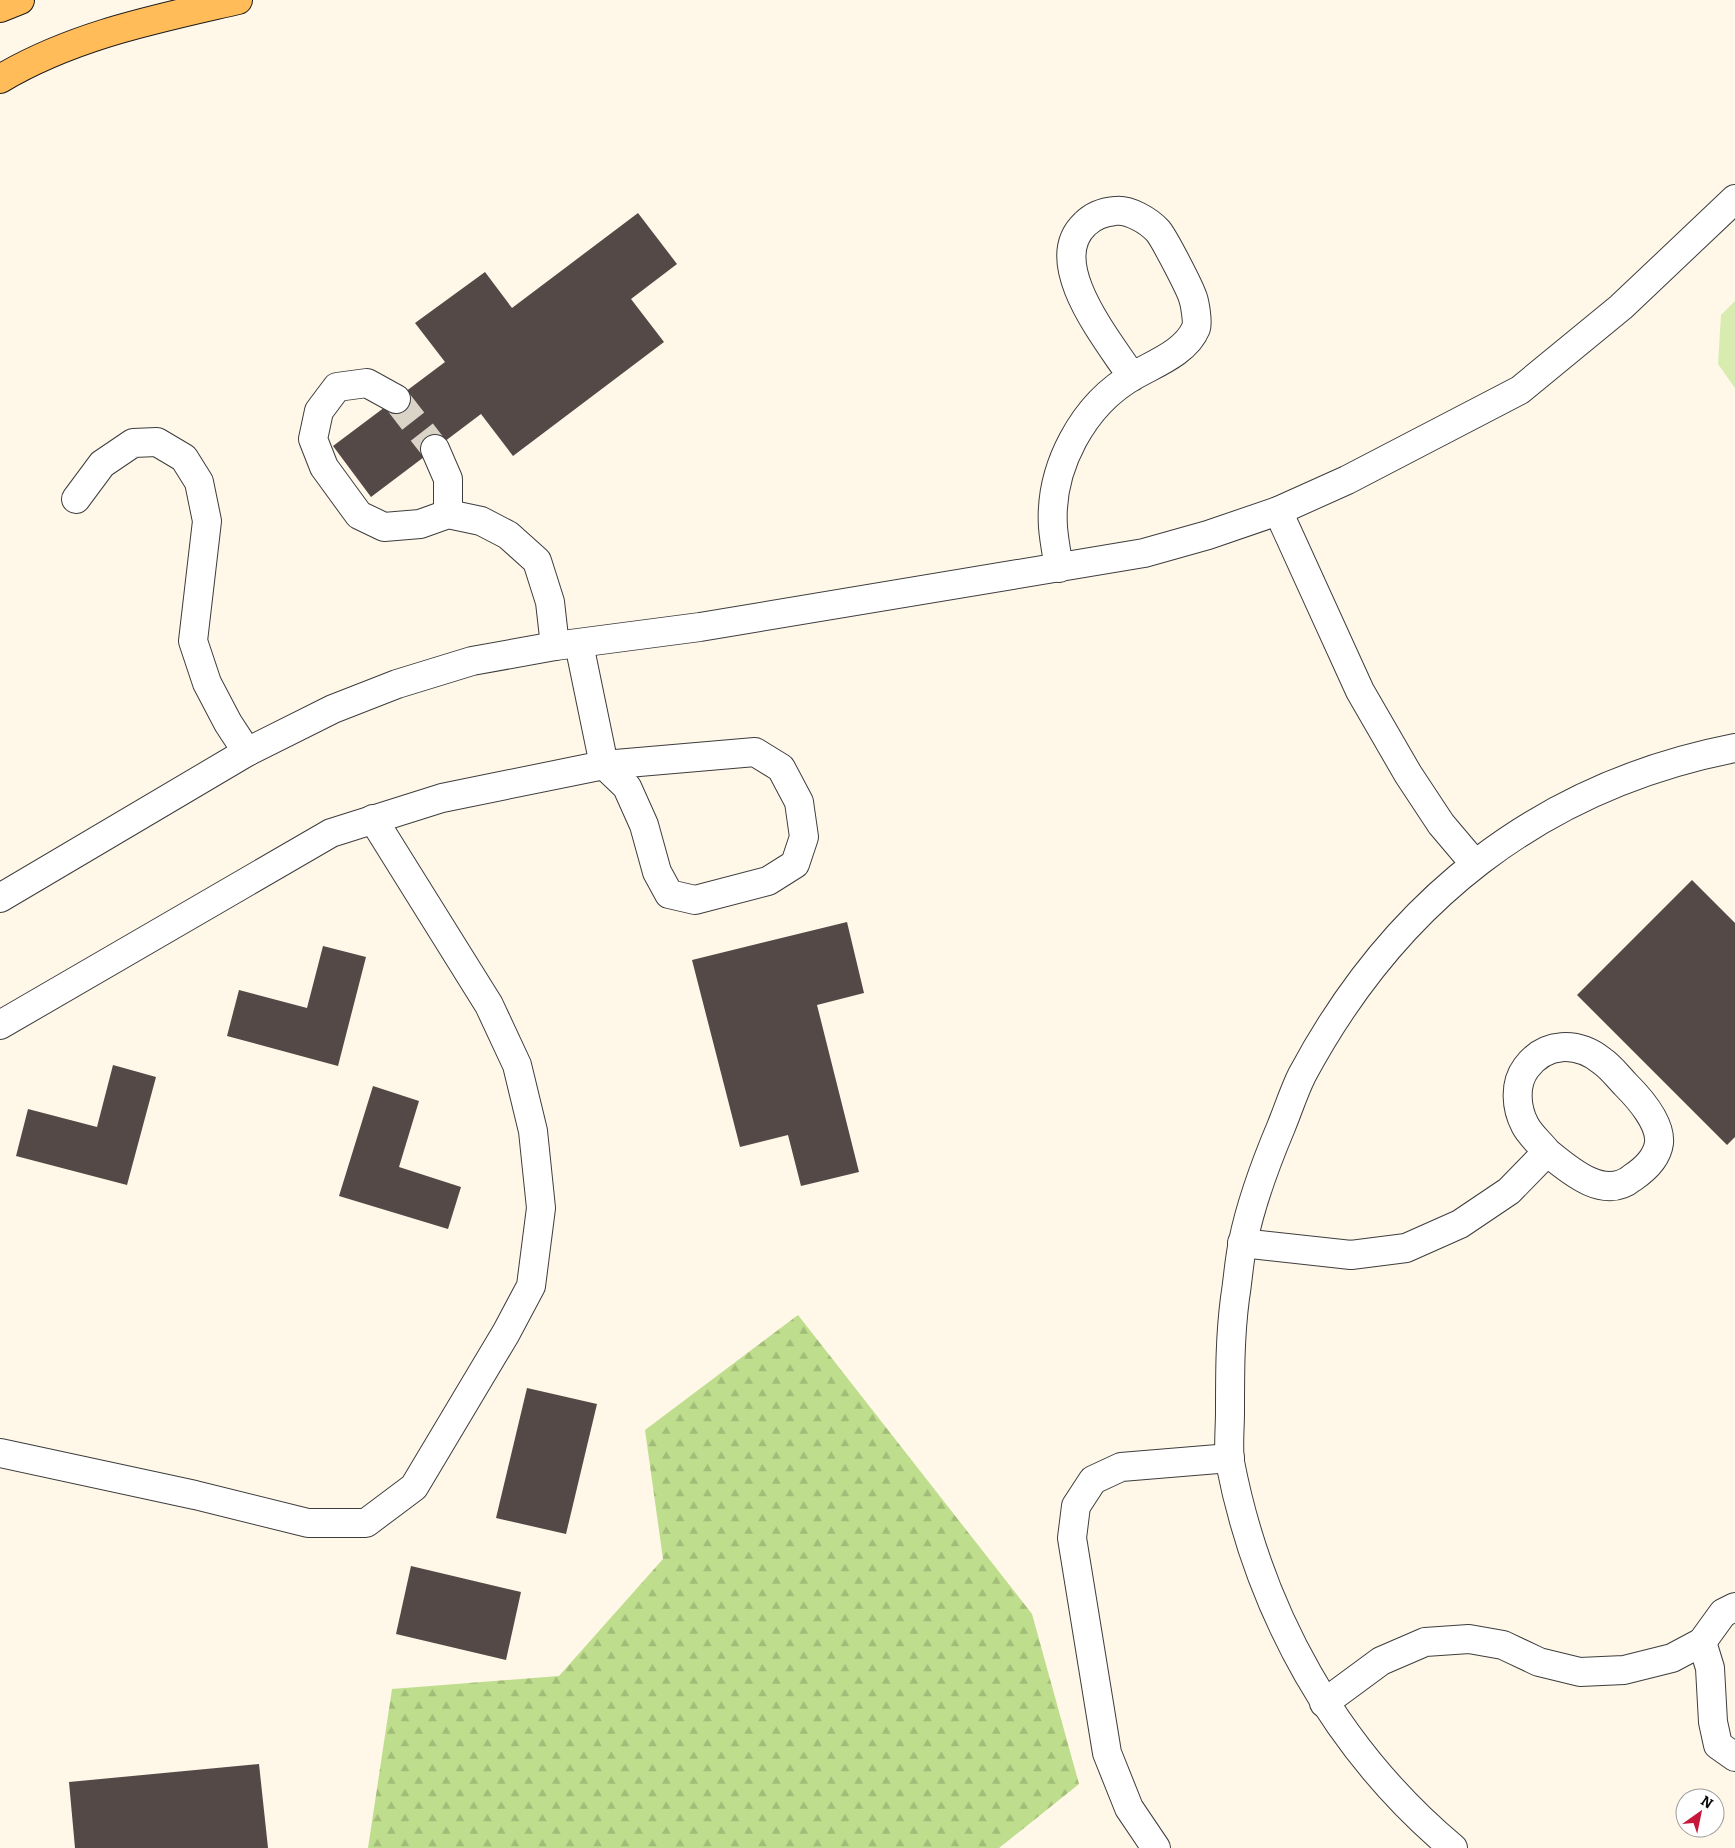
<svg xmlns="http://www.w3.org/2000/svg" width="1735" height="1848" font-family="Bitter,serif">
  <style>
    .green { fill: #d8ecaf }
    .forest { fill: url(#forest-firs) }
    .building { fill: #544946 }
    .lines { fill: none; stroke-linecap: round; stroke-linejoin: round }
    .minor-tunnel { stroke: #dad3c7; stroke-width: 28; stroke-dasharray: 28 14; stroke-linecap: butt }
    .minor-casing { stroke: #3d3d3d; stroke-width: 30 }
    .major-casing { stroke: #1b1b1b; stroke-width: 30 }
    .minor { stroke: #fff; stroke-width: 28 }
    .major { stroke: #ffbc58; stroke-width: 28 }
  </style>
  <defs>
    <pattern id="forest-firs" width="22" height="20" patternUnits="userSpaceOnUse" patternTransform="scale(1.25)"><rect width="22" height="20" fill="#bede8d"/><path d="M5 1l3.5 6h-7zM16 11l3.5 6h-7z" fill="#a2bd78"/></pattern>
  </defs>
  <rect width="100%" height="100%" fill="#fff7e8"/>
  <polygon class="green" points="1735,301 1735,388 1718,364 1721,315"/>
  <polygon class="forest" points="798,1315 1032,1614 1079,1784 999,1848 368,1848 392,1689 559,1676 663,1559 645,1430"/>
  <g class="building">
    <polygon points="638,213 677,264 631,299 664,342 513,456 481,414 371,497 333,446 445,362 415,323 485,272 512,308"/>
    <polygon points="1692,880 1735,923 1735,1137 1727,1145 1577,995"/>
    <polygon points="847,922 864,993 817,1005 859,1172 801,1186 788,1135 740,1147 692,960"/>
    <polygon points="323,946 366,957 338,1066 227,1036 239,990 307,1008"/>
    <polygon points="113,1065 156,1077 127,1185 16,1156 28,1109 97,1127"/>
    <polygon points="373,1086 419,1101 399,1167 461,1187 448,1229 339,1196"/>
    <polygon points="527,1388 597,1404 566,1534 496,1518"/>
    <polygon points="411,1566 521,1592 506,1660 396,1634"/>
    <polygon points="259,1764 268,1848 75,1848 69,1782"/>
  </g>
  <g class="lines">
    <polyline class="minor-tunnel" points="396,399 435,449"/>
    <g class="minor-casing">
      <g id="minor">
        <polyline points="396,399 367,383 337,387 319,411 313,439 324,467 359,515 384,527 420,524 448,514 481,521 508,535 537,561 550,602 555,646"/>
        <polyline points="435,449 448,479 448,514"/>
        <polyline points="76,499 102,464 133,443 157,442 184,458 199,482 207,521 193,641 207,683 228,723 247,752"/>
        <polyline points="1278,511 1360,691 1408,774 1441,824 1474,863"/>
        <path d="M1059,568C1057,555 1054,541 1053,527C1049,468 1083,404 1135,375C1156,363 1186,352 1196,328C1198,322 1195,304 1193,298C1190,288 1164,238 1158,231C1149,221 1129,209 1115,211C1103,212 1093,216 1085,224C1043,263 1109,341 1132,377"/>
        <polyline points="0,898 247,752 333,709 397,684 472,661 555,646 700,627 1144,553 1208,535 1278,511 1347,480 1520,390 1621,307 1735,199"/>
        <polyline points="0,1025 331,833 442,798 604,765 755,752 781,768 799,802 804,837 795,864 768,881 695,900 669,894 657,872 644,825 627,787 604,765 579,644"/>
        <path d="M1242,1243L1351,1255L1406,1248L1460,1224L1509,1191L1547,1152C1540,1143 1530,1135 1525,1125C1516,1108 1514,1084 1526,1068C1545,1042 1577,1041 1602,1061C1611,1067 1618,1077 1626,1085C1639,1098 1661,1123 1659,1143C1657,1158 1644,1170 1632,1178C1604,1201 1569,1170 1547,1152"/>
        <polyline points="0,1453 195,1495 308,1523 366,1523 414,1487 506,1333 531,1286 541,1208 533,1131 517,1065 489,1005 373,819"/>
        <polyline points="1702,1642 1710,1668 1713,1722 1718,1745 1735,1757"/>
        <polyline points="1324,1703 1381,1661 1425,1642 1469,1639 1503,1645 1539,1662 1580,1672 1624,1670 1672,1658 1702,1642 1723,1613 1735,1607"/>
        <polyline points="1156,1848 1129,1808 1107,1753 1072,1538 1076,1506 1093,1480 1121,1467 1230,1458"/>
        <path d="M1453,1848C1335,1749 1259,1612 1230,1462C1228,1446 1230,1428 1230,1412C1230,1373 1230,1336 1235,1298C1238,1280 1239,1260 1243,1242C1251,1202 1265,1165 1281,1127C1288,1110 1294,1091 1302,1075C1395,901 1540,786 1735,748"/>
      </g>
    </g>
    <g class="major-casing">
      <g id="major">
        <polyline points="0,8 20,0"/>
        <path d="M0,79C74,35 156,19 238,0"/>
      </g>
    </g>
    <use href="#minor" class="minor"/>
    <use href="#major" class="major"/>
  </g>
  <g transform="translate(1700 1813) rotate(33)"><circle r="24" fill="#ffffff" stroke="#9d9d9d"/>
  <path d="M0-4L9 19L0 12L-9 19Z" fill="#c5183b"/>
  <text y="-8" font-size="14" font-weight="bold" text-anchor="middle" fill="#0a0a0a">N</text>
  </g>
</svg>
